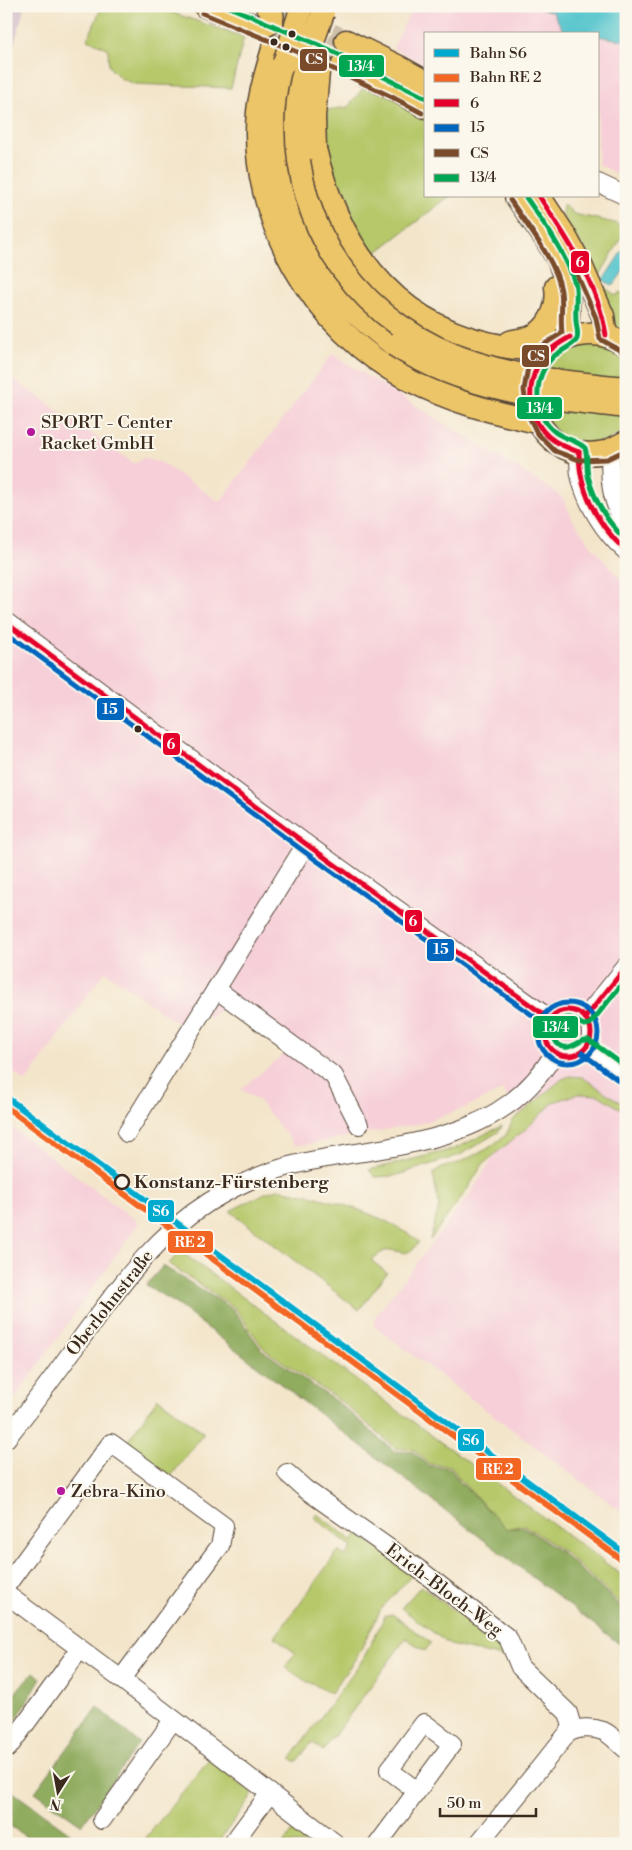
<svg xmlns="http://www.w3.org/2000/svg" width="632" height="1850" font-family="'Libre Bodoni',serif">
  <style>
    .built { fill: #f6cfd8 }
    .industrial { fill: #d1bdca }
    .green { fill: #b6c86b; stroke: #787944 }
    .forest { fill: #90ac5f; stroke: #666b3e }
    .water { fill: #58c6ce; stroke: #4a7876 }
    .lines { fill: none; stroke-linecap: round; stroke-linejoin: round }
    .major-tunnel { stroke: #cec0a8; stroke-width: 22; stroke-dasharray: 22 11; stroke-linecap: butt }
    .minor-casing { stroke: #574638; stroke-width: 20 }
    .major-casing { stroke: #574638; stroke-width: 25 }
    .minor { stroke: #fff; stroke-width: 18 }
    .major { stroke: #edc569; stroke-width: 22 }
    .major-bridge-casing { stroke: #574638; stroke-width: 25; stroke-linecap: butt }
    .major-bridge { stroke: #edc569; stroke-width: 22 }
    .bus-1-casing { stroke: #fbf7ec; stroke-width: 9 }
    .bus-2-casing { stroke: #fbf7ec; stroke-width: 9 }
    .bus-3-casing { stroke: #fbf7ec; stroke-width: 9 }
    .bus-4-casing { stroke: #fbf7ec; stroke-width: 9 }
    .bus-1 { stroke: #e4002b; stroke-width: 5 }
    .bus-2 { stroke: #0065bd; stroke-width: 5 }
    .bus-3 { stroke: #7a4b2a; stroke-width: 5 }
    .bus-4 { stroke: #00a651; stroke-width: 5 }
    .rail-1-casing { stroke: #fbf7ec; stroke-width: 10 }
    .rail-2-casing { stroke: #fbf7ec; stroke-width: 10 }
    .rail-1 { stroke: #00a9ce; stroke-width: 6 }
    .rail-2 { stroke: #f26522; stroke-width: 6 }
    .bus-dot { fill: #3b2a1e; stroke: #fbf7ec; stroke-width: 2 }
    .poi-dot { fill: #b5179e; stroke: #fbf7ec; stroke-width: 2 }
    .stop-dot { fill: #fbf7ec; stroke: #3b2a1e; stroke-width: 2.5 }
    .labels { text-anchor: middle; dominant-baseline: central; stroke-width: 4; stroke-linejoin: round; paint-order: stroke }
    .poi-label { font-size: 18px; fill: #3b2a1e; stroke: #fbf7ec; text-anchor: start }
    .stop-label { font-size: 18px; font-weight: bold; fill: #3b2a1e; stroke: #fbf7ec; text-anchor: start }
    .street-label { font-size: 18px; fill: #3b2a1e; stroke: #fbf7ec }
    .line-badge { stroke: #fbf7ec; stroke-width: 2 }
    .badge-label { font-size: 14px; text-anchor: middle; font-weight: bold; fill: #fff }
  </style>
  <rect width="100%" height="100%" fill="#fbf7ec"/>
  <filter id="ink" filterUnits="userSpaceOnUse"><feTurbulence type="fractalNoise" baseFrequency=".02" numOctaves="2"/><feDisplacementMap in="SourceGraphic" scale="10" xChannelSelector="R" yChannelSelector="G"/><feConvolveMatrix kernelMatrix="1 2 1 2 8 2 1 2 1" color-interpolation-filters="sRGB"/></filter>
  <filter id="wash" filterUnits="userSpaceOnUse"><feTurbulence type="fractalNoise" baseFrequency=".0096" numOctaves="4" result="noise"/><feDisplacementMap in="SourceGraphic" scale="20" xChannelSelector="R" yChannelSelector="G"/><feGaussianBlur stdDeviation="1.12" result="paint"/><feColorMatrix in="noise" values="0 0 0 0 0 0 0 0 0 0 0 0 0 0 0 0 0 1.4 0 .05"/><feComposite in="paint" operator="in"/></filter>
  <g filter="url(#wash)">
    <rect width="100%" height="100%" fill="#f3e5ca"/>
    <g class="built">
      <polygon points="413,6 534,6 553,12 563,30 584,34 426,34 426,65 393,48"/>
      <polygon points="598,36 626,41 626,179 598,164"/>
      <polygon points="332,354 557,493 563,499 573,520 592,547 626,585 623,590 626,593 626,1515 374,1326 375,1317 470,1194 496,1153 527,1128 503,1090 464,1108 423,1123 302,1145 295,1145 258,1100 241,1089 285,1053 234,1016 231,1010 223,1009 215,1013 211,1019 202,1012 189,1032 105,971 26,1082 6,1067 6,374 135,464 143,457 162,463 220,502"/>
      <polygon points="6,1123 139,1223 6,1411"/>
    </g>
    <polygon class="industrial" points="6,6 25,6 6,73"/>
    <g class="green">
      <polygon points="102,6 153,6 244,37 231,88 134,84 120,78 109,67 108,49 88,39"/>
      <path d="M367,83L426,115V196H450L369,258C362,247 355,236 349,224C333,188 327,150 327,110L348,107Z"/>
      <polygon points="563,204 574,214 615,223 626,230 596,282 617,296 619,292 626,296 626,336 612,322 562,214"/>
      <polygon points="588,342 617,350 626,357 626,429 609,440 588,444 563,437 547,421 540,389 552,359"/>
      <polygon points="570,1076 582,1077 626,1106 626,1112 598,1095 578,1094 554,1102 527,1128 483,1164 466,1191 430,1240 439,1206 433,1174 438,1169 458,1163 487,1149 506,1135 513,1120 562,1079"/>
      <polygon points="502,1126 498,1132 460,1155 394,1176 375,1177 369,1170 454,1149"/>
      <path d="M278,1189C318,1195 389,1215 419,1242C404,1262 401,1247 385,1251C380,1253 375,1257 371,1260L387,1273L359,1310L230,1211L265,1193Z"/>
      <polygon points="180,1251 626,1578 626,1609 564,1552 524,1525 507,1529 459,1479 451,1466 429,1464 414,1450 395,1448 343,1403 264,1349 235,1308 169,1264"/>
      <polygon points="158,1398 204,1433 171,1476 126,1443"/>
      <polygon points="317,1514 353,1541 358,1533 413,1574 381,1609 358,1655 331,1693 304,1680 285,1667 295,1653 275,1637 338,1551 345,1556 352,1547 314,1517"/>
      <polygon points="421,1586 498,1644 506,1658 450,1645 401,1608"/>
      <polygon points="392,1614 431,1643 425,1651 406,1638 323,1751 312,1742 296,1762 291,1758 363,1659 385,1616"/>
      <polygon points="209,1759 253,1794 217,1844 141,1844"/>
      <polygon points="300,1822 326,1844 284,1844"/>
    </g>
    <g class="forest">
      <polygon points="163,1266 233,1309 262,1350 341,1405 394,1451 413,1452 429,1466 450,1468 458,1480 507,1529 524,1527 562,1553 626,1611 626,1649 175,1303 146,1285"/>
      <polygon points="34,1672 41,1678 6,1737 6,1698 13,1695"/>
      <polygon points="98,1707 139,1743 82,1825 35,1792"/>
      <polygon points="6,1787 85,1844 36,1844 6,1823"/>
    </g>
    <g class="water">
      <polygon points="534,6 626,6 626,41 598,36 598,34 584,34 563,30 553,12"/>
      <polygon points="626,245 626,267 613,286 603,280"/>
    </g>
  </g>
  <g filter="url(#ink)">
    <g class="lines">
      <g class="major-tunnel">
        <polyline points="271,6 346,41"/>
        <polyline points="261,28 343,64"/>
      </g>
      <g class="minor-casing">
        <g id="minor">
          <polyline points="598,183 626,196"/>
          <path d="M611,450C609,476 610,501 626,524"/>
          <path d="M579,452C579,460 579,468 580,475C586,503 605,533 626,551"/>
          <polyline points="6,622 306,844 550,1019"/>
          <polyline points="216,989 334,1076 359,1125"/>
          <circle cx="568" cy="1033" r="23"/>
          <polyline points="585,1018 626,967"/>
          <polyline points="586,1047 626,1077"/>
          <polyline points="127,1133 306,844"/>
          <path d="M6,1439C33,1405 58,1371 83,1336C120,1286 155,1236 209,1202C238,1184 272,1169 306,1162C397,1143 502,1145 555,1052"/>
          <polyline points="287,1473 305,1489 420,1570 508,1638 520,1667 568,1713 573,1730"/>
          <polyline points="6,1586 111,1443 224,1526 220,1546 121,1679"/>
          <polyline points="6,1594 121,1679 336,1844"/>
          <polyline points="8,1748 80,1649"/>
          <polyline points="102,1820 173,1720"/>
          <polyline points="232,1844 270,1793"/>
          <polyline points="378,1844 452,1744 424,1723 389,1770 417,1791"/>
          <path d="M478,1844L568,1733C578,1727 592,1727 603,1731C611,1734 619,1744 626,1749"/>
        </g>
      </g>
      <g class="major-casing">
        <g id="major">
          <polyline points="205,6 261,28"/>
          <path d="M258,27C271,26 278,17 267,6"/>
          <polyline points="346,41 399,67 426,82"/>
          <path d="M273,49C267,70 260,91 258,112C248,217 315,332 408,379C449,401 492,412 537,422"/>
          <path d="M284,63C280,87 275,111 276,135C278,196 305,257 345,302C359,318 377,332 394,345"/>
          <polyline points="343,64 399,92 426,107"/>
          <path d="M315,149C337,242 388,320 487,343C507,348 527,349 548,350"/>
          <polyline points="516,196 546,239 558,259 569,289 568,322 570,337"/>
          <polyline points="539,196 564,234 580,263 603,316 606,335"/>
          <path d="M510,342C516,340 522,340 529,338C549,330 559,308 556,287"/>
          <path d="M626,345C610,335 593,331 575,336C499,354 529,469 605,452C612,450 619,445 626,442"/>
        </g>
      </g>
      <use href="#minor" class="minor"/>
      <use href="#major" class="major"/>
      <g class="major-bridge-casing">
        <g id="major-bridge">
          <path d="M323,13C312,45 299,77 297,112C291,231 364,328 476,363C525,379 575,383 626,388"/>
          <polyline points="284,63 302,6"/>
          <polyline points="315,149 314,117 318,72"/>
          <path d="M394,345C464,390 545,398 626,407"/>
        </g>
      </g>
      <use href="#major-bridge" class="major-bridge"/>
      <g class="bus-1-casing">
        <g id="bus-1">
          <path d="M539,196C567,238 598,284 606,335"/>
          <path d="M570,337C561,342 552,347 545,355C526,378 525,415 548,436C557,444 568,448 579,452"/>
          <path d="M579,452C579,491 597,524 626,551"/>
          <polyline points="6,622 306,844 550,1019"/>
          <circle cx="568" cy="1033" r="23"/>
          <polyline points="585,1018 626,967"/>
        </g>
      </g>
      <g class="bus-2-casing">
        <g id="bus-2">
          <polyline points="6,632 302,850 546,1025"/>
          <circle cx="568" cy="1033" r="30"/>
          <polyline points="582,1053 622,1083"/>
        </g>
      </g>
      <g class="bus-3-casing">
        <g id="bus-3">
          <polyline points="202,13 302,54 392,97 422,113"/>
          <path d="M510,200C526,224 557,262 561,291C563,305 560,319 562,333L543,345L528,367L524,390L527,413L537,433L555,451L579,460L607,459L626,450"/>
          <polyline points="575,270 596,318 600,339 623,352"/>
        </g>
      </g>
      <g class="bus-4-casing">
        <g id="bus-4">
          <polyline points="227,6 328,49 426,98"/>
          <path d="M525,196C543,222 561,246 572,275C573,279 576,284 576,289C577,299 575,310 576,320C576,326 579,333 577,339C576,344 558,352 553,357C533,377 532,414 555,432C564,439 577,440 585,448C588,456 586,466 588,476C594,500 608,523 626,540"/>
          <path d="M626,979L590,1024L584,1025C579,1023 575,1019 570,1018C553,1016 547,1043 564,1047C574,1049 580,1038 589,1040L626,1067"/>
        </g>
      </g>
      <use href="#bus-1" class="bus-1"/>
      <use href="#bus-2" class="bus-2"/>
      <use href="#bus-3" class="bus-3"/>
      <use href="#bus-4" class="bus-4"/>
      <g class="rail-1-casing">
        <polyline id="rail-1" points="6,1097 626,1554"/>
      </g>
      <g class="rail-2-casing">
        <polyline id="rail-2" points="6,1107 622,1560"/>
      </g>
      <use href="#rail-1" class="rail-1"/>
      <use href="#rail-2" class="rail-2"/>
    </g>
  </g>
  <g class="bus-dot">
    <circle cx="292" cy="34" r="4.5"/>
    <circle cx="274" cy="42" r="4.5"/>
    <circle cx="286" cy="47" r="4.5"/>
    <circle cx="138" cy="729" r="4.5"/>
  </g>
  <g class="poi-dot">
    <circle cx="31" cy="432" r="5"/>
    <circle cx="61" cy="1491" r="5"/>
  </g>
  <circle class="stop-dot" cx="122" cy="1182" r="7"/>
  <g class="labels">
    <g class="poi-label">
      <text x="41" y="422">SPORT - Center<tspan x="41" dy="21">Racket GmbH</tspan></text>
      <text x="71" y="1491">Zebra-Kino</text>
    </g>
    <g class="stop-label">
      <text x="134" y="1182">Konstanz-Fürstenberg</text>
    </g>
    <g class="street-label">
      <text transform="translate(110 1303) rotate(-52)">Oberlohnstraße</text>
      <text transform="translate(444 1590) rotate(37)">Erich-Bloch-Weg</text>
    </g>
  </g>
  <g class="line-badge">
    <rect x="299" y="48" width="29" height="24" rx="5" fill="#7a4b2a"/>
    <rect x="338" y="54" width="47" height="24" rx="5" fill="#00a651"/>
    <rect x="570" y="250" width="20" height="24" rx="5" fill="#e4002b"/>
    <rect x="521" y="344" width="29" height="24" rx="5" fill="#7a4b2a"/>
    <rect x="516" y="396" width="47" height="24" rx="5" fill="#00a651"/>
    <rect x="96" y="697" width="29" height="24" rx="5" fill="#0065bd"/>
    <rect x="162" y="732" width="19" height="24" rx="5" fill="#e4002b"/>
    <rect x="404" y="909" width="19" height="24" rx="5" fill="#e4002b"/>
    <rect x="426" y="938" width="29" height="24" rx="5" fill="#0065bd"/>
    <rect x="532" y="1015" width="47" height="24" rx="5" fill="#00a651"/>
    <rect x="147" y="1199" width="28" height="24" rx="5" fill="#00a9ce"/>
    <rect x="167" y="1230" width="47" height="24" rx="5" fill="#f26522"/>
    <rect x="457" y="1428" width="28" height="24" rx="5" fill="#00a9ce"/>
    <rect x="475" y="1457" width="47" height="24" rx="5" fill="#f26522"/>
  </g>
  <g class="badge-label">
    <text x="314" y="64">CS</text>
    <text x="361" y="71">13/4</text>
    <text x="580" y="267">6</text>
    <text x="536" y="361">CS</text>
    <text x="540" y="413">13/4</text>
    <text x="110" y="714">15</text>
    <text x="171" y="749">6</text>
    <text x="413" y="926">6</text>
    <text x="441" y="954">15</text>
    <text x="556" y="1032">13/4</text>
    <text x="161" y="1216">S6</text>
    <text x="190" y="1247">RE 2</text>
    <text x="471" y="1445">S6</text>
    <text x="498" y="1474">RE 2</text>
  </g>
  <rect width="632" height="1850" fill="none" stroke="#fbf7ec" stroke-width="25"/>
  <rect x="424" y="32" width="175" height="165" fill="#fbf7ec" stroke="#aea59a"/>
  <rect x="434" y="49" width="25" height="8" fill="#00a9ce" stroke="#aea59a"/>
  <text x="470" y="58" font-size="15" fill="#3b2a1e">Bahn S6</text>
  <rect x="434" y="74" width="25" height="8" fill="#f26522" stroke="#aea59a"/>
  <text x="470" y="82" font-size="15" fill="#3b2a1e">Bahn RE 2</text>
  <rect x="434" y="99" width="25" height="8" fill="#e4002b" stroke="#aea59a"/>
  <text x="470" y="108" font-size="15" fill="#3b2a1e">6</text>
  <rect x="434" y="124" width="25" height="8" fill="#0065bd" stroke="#aea59a"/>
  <text x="470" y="132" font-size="15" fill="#3b2a1e">15</text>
  <rect x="434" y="149" width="25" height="8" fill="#7a4b2a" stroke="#aea59a"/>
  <text x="470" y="158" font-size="15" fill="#3b2a1e">CS</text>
  <rect x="434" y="174" width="25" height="8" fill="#00a651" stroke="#aea59a"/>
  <text x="470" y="182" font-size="15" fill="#3b2a1e">13/4</text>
  <g transform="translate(58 1792) rotate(191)" stroke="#fbf7ec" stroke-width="4" paint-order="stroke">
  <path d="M0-4L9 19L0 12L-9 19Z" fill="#3b2a1e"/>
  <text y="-8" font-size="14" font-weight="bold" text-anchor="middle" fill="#3b2a1e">N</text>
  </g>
  <path d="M440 1808v8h96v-8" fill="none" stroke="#3b2a1e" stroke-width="2.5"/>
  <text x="447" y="1808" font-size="15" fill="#3b2a1e" stroke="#fbf7ec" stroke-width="4" paint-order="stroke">50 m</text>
</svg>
